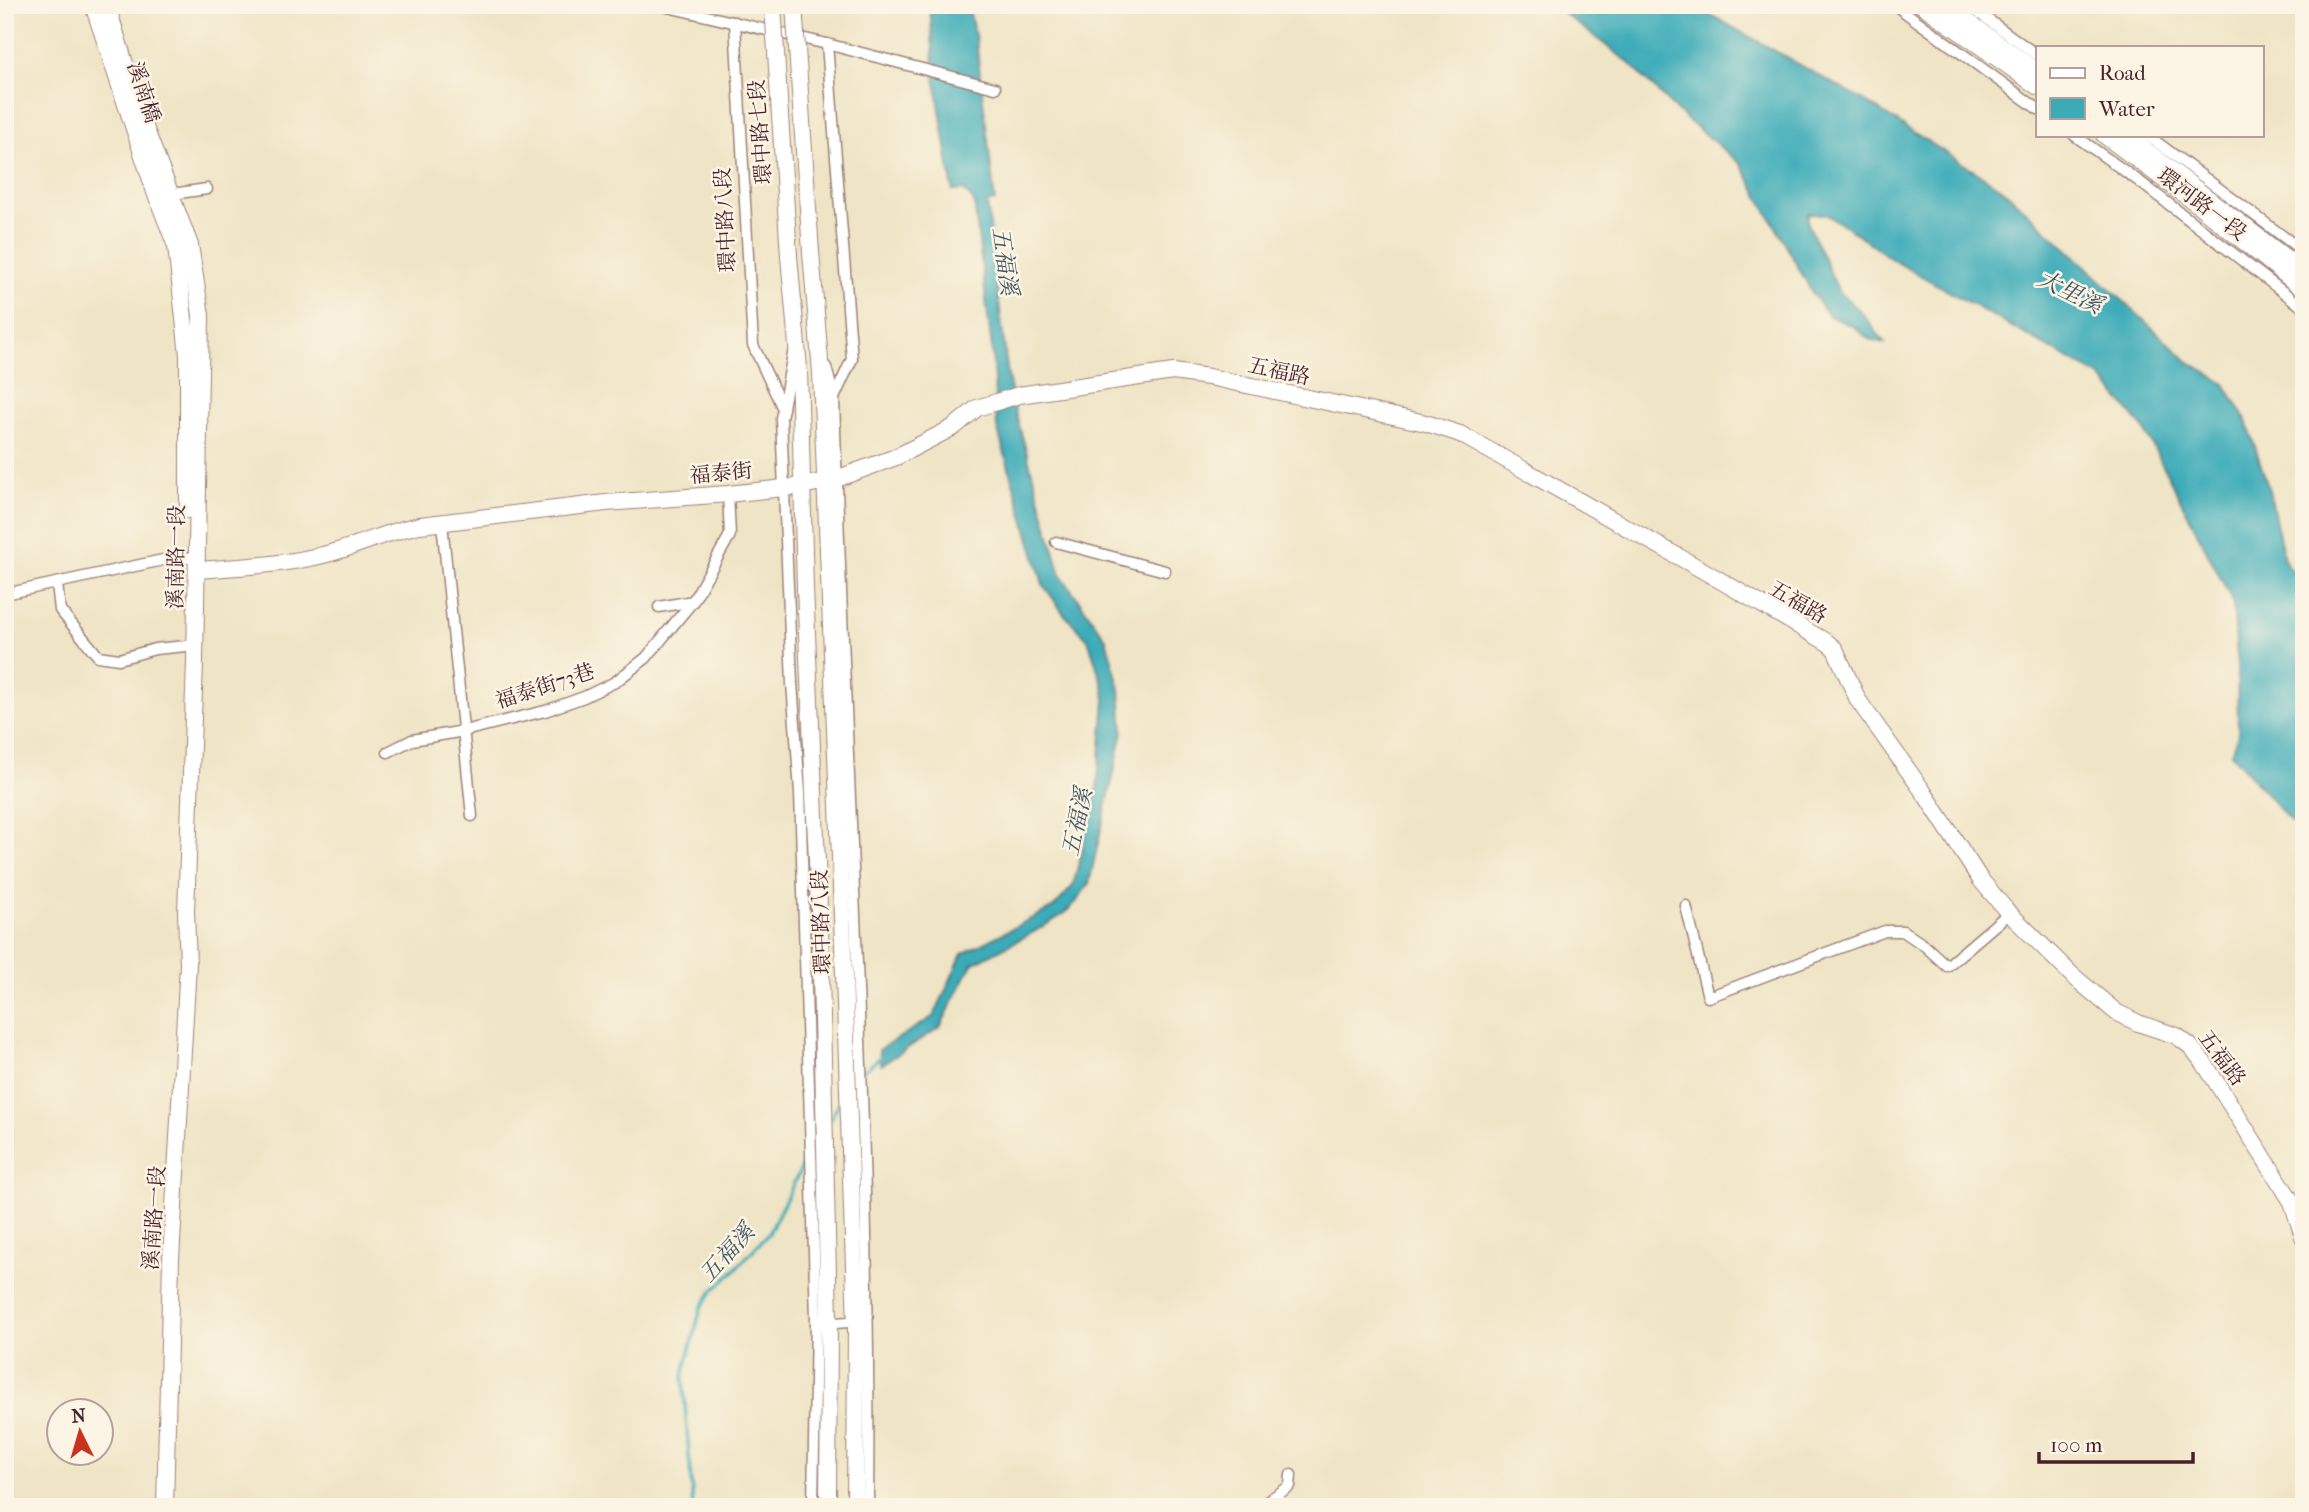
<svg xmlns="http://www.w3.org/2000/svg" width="2309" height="1512" font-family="'IM FELL French Canon','Noto Serif TC',serif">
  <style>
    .water { fill: #3babb8; stroke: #426572; stroke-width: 2 }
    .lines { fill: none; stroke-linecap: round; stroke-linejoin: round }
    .stream { stroke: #3babb8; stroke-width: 3.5 }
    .street-casing { stroke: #9c8278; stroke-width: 13 }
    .secondary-casing { stroke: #9c8278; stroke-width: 18 }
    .street { stroke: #fff; stroke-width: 10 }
    .secondary { stroke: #fff; stroke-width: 16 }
    .secondary-bridge-casing { stroke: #9c8278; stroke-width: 18; stroke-linecap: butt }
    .secondary-bridge { stroke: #fff; stroke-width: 16 }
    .labels { text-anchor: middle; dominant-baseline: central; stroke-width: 5; stroke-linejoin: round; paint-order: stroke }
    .street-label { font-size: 21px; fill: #4a1f2b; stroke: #fcf5e5 }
    .water-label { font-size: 23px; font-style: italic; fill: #445763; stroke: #fcf5e5 }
  </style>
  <rect width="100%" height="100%" fill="#fcf5e5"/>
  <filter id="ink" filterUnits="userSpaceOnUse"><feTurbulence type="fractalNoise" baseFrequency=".0143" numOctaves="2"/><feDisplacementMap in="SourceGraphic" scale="14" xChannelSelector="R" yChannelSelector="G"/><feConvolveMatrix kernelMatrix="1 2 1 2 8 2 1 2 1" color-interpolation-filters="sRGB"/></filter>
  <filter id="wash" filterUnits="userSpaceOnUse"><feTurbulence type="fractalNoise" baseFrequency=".00686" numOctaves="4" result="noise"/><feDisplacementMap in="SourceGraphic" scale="28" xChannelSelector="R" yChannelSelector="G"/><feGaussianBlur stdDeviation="1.57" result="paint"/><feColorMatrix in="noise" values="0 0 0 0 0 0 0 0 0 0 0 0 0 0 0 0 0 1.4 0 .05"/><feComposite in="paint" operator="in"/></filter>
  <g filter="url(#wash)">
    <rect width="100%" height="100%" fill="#efe4c5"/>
    <g class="water">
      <polygon points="930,5 968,5 976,40 995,201 987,203 1008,376 1015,411 1061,575 1106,639 1120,689 1123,732 1089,883 1076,902 1064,914 1034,932 972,964 940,1027 881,1065 879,1050 934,1016 962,954 1054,907 1073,886 1097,790 1105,701 1104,689 1088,639 1064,614 1043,584 997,427 992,349 974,202 964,190 953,191 935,79"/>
      <polygon points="1553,5 1693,5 1866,102 2001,188 2188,361 2225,384 2247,421 2270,494 2284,559 2304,588 2304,837 2231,753 2238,734 2237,657 2233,602 2144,429 2101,377 1893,260 1849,228 1825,214 1808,213 1808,224 1839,292 1860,311 1885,343 1869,339 1853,326 1829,316 1813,294 1741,164 1679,113 1628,62"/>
    </g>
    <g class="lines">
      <g class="stream">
        <polyline points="853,1079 882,1056"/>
        <polyline points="830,1119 842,1098"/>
        <polyline points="693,1507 683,1377 701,1308 713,1290 731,1274 769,1233 808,1155"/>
      </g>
    </g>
  </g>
  <g filter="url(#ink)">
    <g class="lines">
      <g class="street-casing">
        <g id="street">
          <polyline points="659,5 827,44 995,88"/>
          <polyline points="1895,5 2038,109"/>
          <polyline points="1968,5 2038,56"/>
          <polyline points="2287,5 2304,7"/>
          <polyline points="735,22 753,345 783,409"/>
          <polyline points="827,44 852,359 834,398"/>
          <polyline points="2074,135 2140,182 2304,308"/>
          <polyline points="2147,135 2304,252"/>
          <polyline points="172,194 207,189"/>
          <polyline points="793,354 781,418 792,683 800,792 816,1318 813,1507"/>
          <path d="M826,367L834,398C845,767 872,1137 868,1507"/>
          <polyline points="442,523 472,816"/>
          <polyline points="1056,542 1165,571"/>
          <polyline points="57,584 60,610 98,656 119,659 155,649 186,646"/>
          <polyline points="5,594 163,560 188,558"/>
          <polyline points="659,607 693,601"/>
          <polyline points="388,752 412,740 464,731 545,711 584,697 615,682 646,658 693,601 730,535 728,494"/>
          <polyline points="1686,906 1708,997 1885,931 1903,931 1925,946 1947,966 2009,913"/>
          <polyline points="822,1324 862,1321"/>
          <polyline points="1268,1501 1290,1486 1291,1475"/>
        </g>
      </g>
      <g class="secondary-casing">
        <g id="secondary">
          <polyline points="93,5 155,192 176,246 188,355 188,510"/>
          <polyline points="107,5 143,122 190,245 201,315 195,662 186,912 188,964 171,1259 165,1507"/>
          <polyline points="1922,5 2038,87"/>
          <polyline points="1945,5 2038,72"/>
          <polyline points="2104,135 2197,204 2304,290"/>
          <polyline points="2126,135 2304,272"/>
          <polyline points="811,252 821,373 840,857 856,1326 855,1507"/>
          <polyline points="789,256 799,368 805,588 820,930 829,1320 828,1507"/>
          <path d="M197,570C239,567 285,565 327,554C359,546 388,531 420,525L606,503L728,494L802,486L836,479L896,457L954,427L977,408L1019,395L1173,372L1209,377L1426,423L1460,434L1704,571L1828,643L1835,649L1858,700L1925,794L1980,879L2006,910L2073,976L2116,1012L2138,1023L2177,1036L2190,1046L2204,1063L2292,1202L2304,1239"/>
        </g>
      </g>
      <use href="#street" class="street"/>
      <use href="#secondary" class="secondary"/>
      <g class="secondary-bridge-casing">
        <g id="secondary-bridge">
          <polyline points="773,5 789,256"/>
          <polyline points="794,5 811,252"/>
        </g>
      </g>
      <use href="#secondary-bridge" class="secondary-bridge"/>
    </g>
  </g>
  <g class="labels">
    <g class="street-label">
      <text transform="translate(144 92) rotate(72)">溪南橋</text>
      <text transform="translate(760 132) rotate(-94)">環中路七段</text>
      <text transform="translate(2202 204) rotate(37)">環河路一段</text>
      <text transform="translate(725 220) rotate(-93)">環中路八段</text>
      <text transform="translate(1279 371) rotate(12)">五福路</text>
      <text transform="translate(721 473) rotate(-5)">福泰街</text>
      <text transform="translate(176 557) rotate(-89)">溪南路一段</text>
      <text transform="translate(1798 602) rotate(30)">五福路</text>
      <text transform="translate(545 686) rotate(-18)">福泰街73巷</text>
      <text transform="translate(821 922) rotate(-92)">環中路八段</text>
      <text transform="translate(2222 1058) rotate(53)">五福路</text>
      <text transform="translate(154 1218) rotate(-86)">溪南路一段</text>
    </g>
    <g class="water-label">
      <text transform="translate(1005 261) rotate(82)">五福溪</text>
      <text transform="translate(2070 292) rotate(26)">大里溪</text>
      <text transform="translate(1077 822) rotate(-78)">五福溪</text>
      <text transform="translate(727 1253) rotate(-48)">五福溪</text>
    </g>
  </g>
  <rect width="2309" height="1512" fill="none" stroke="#fcf5e5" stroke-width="28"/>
  <rect x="2036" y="46" width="228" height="91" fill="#fcf5e5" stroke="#b59f9b" stroke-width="2"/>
  <rect x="2050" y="68" width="35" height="10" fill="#ffffff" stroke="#b59f9b" stroke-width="2"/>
  <text x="2099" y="80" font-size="21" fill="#4a1f2b">Road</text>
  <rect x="2050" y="98" width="35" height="21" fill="#3babb8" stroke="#b59f9b" stroke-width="2"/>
  <text x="2099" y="116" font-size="21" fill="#4a1f2b">Water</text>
  <g transform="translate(80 1432) rotate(355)"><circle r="33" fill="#fcf5e5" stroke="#b59f9b" stroke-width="2"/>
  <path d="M0-5L12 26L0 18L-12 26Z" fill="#c8321e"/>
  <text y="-10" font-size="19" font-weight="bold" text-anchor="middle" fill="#4a1f2b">N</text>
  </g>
  <path d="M2039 1452v10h154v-10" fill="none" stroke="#4a1f2b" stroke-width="3.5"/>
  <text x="2050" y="1452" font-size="21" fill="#4a1f2b" stroke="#fcf5e5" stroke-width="5" paint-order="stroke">100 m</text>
</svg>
